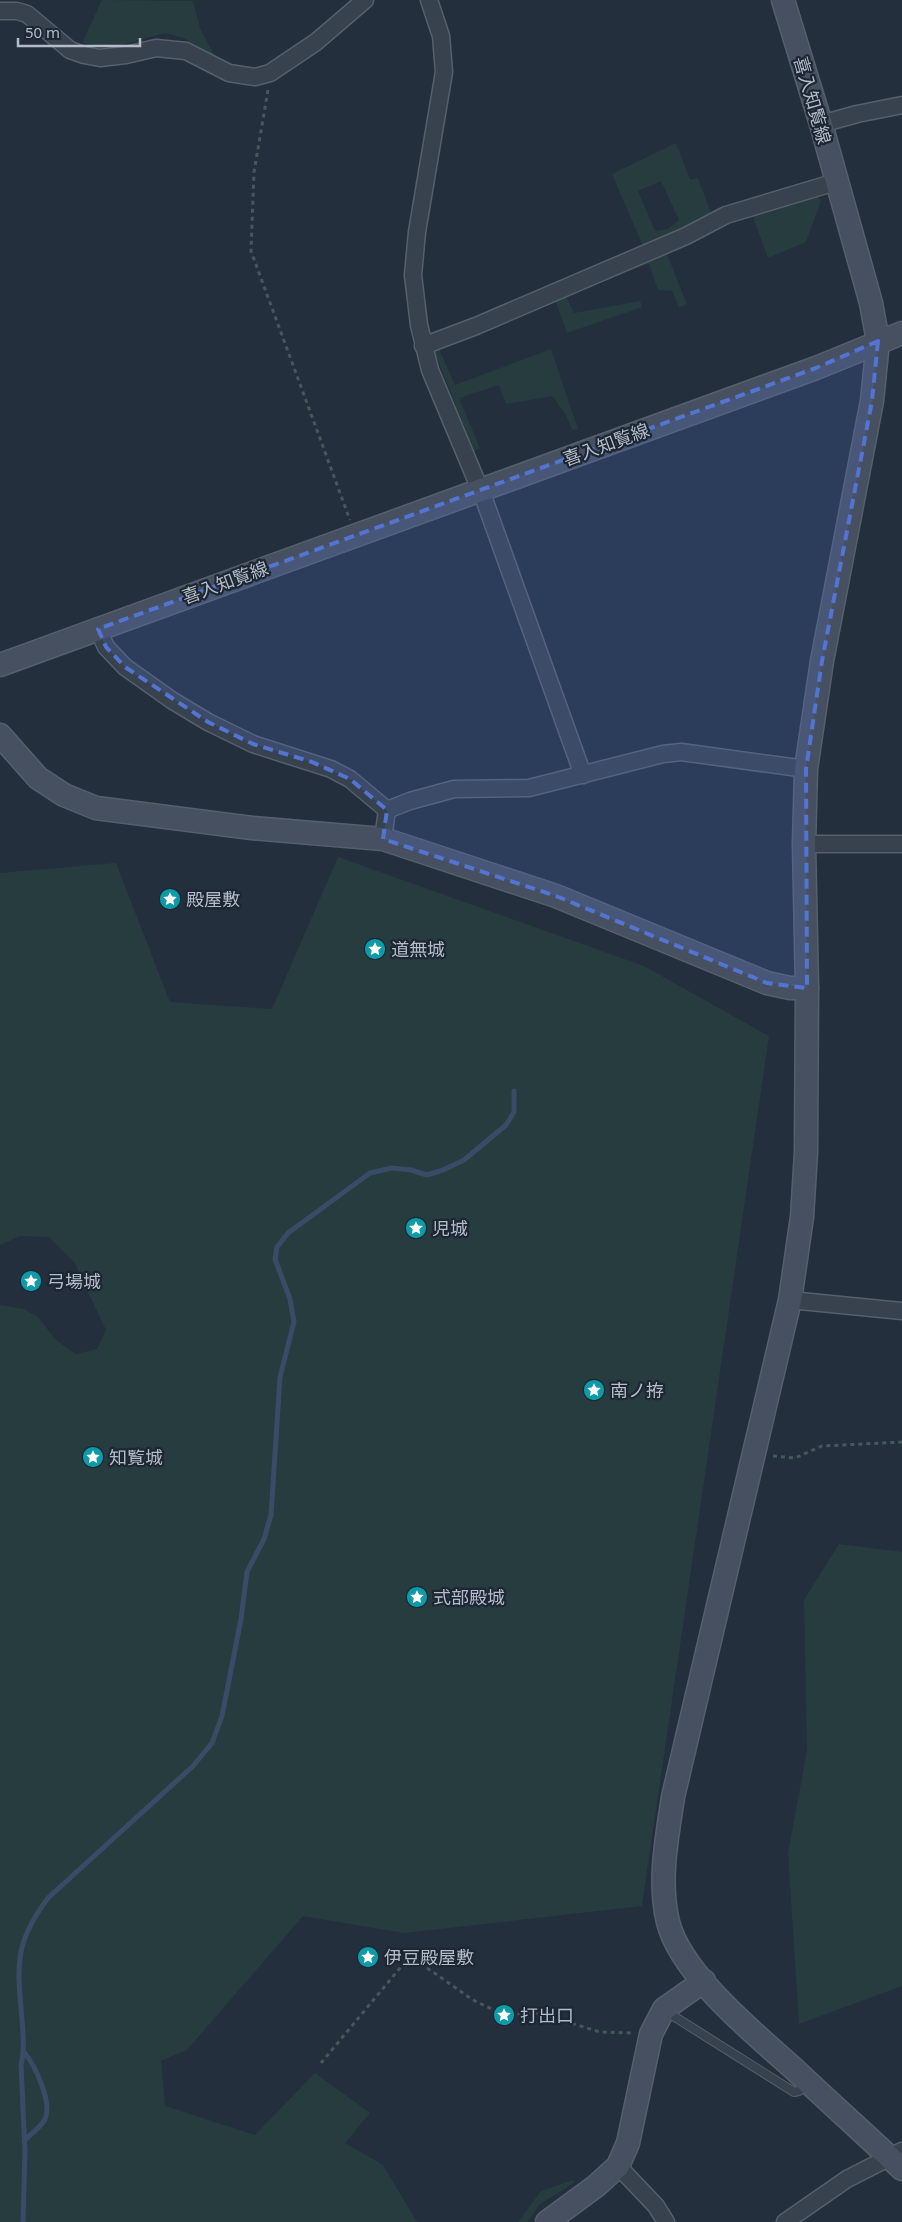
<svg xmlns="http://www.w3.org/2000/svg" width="902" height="2222" font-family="'Noto Sans','Noto Sans JP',sans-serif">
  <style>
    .green { fill: #263c3f; fill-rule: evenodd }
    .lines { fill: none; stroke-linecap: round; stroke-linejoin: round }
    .stream { stroke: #394c67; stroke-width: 5 }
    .lane-casing { stroke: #565f6c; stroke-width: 10 }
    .street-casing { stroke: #565f6c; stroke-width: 19 }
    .secondary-casing { stroke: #565f6c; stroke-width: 25 }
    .path { stroke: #44595c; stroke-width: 3; stroke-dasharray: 4 4; stroke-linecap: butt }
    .lane { stroke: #38414e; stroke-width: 8 }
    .street { stroke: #38414e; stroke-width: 16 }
    .secondary { stroke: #465061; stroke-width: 22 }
    .marked { fill: #5274d3; fill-opacity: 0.2; stroke: #5274d3; stroke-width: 4; stroke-dasharray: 10 6; stroke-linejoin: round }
    .labels { text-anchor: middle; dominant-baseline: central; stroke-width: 4.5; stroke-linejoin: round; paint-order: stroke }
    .street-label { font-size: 18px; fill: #b4bcc9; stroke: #1d2633 }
    .poi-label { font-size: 18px; fill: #b4bcc9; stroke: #1d2633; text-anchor: start }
  </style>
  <rect width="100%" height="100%" fill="#242f3e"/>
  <g class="green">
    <polygon points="102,0 193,1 200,28 214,55 184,38 165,33 111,48 82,43"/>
    <path d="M676,143L690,180L698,178L712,216L662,241L687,305L679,307L672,291L658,290L649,264L609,276L643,246L612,174ZM661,181L679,220L668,229L655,231L638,191Z"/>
    <polygon points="817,195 821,201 806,242 768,258 752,215"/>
    <polygon points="566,296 574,313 640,301 642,307 567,333 555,300"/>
    <polygon points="439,349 455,385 551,349 578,429 572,430 566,415 552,396 506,404 499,385 459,398 480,448 474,451 434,351"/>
    <polygon points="338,857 644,966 769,1036 642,1906 404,1933 303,1916 187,2050 161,2061 165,2106 255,2135 315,2073 370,2113 345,2143 383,2165 417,2222 0,2222 0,1305 24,1309 38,1317 56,1340 76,1354 97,1349 106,1330 74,1262 49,1237 20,1236 0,1245 0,873 116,863 170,1002 272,1009"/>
    <polygon points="839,1544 902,1552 902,1986 799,2024 788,1853 807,1750 804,1600"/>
    <polygon points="573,2180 575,2182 539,2205 528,2222 518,2222 541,2191"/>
  </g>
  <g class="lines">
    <g class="stream">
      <path d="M24,2141C30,2135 39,2128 44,2121C54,2105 35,2065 24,2052"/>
      <path d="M23,2222L25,2151L21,2065C25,2049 23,2035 22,2019C17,1965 14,1943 48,1898L193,1766L212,1743L222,1716L241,1619L247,1572L264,1539L271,1515L280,1377L294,1322L290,1299L275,1259L277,1247L288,1233L370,1173L392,1168L411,1170L427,1175L443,1170L464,1160L506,1125L514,1112V1091"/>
    </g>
    <g class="lane-casing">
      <polyline id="lane" points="667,2012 794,2092 799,2091 807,2084"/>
    </g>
    <g class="street-casing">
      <g id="street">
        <polyline points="429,0 441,36 444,72 417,232 413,275 419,325 430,370 484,499 583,775"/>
        <polyline points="0,11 17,11 27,14 70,50 84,55 100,58 126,55 156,48 186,51 229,73 255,77 270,73 316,42 365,0"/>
        <polyline points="821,124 857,114 902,105"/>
        <polyline points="423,346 476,326 686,236 726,215 836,182"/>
        <polyline points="98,629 106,647 125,667 173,701 208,722 253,744 331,769 350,779 387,810"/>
        <polyline points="383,839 387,810 410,801 454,789 529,788 663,754 681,752 806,769"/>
        <polyline points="804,844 902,844"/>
        <polyline points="790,1300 902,1311"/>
        <polyline points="618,2166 656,2206 666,2222"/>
        <polyline points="785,2222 847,2179 902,2151"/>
      </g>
    </g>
    <g class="secondary-casing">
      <g id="secondary">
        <path d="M783,0L821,124L871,303L878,341L872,401L822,661L806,769L804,844L807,988L806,1152L802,1217L790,1300L673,1797C667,1838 658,1881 668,1922C681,1974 754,2033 793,2068C829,2102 866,2135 902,2169"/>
        <polyline points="0,665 816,368 902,333"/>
        <polyline points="0,735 38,778 64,795 96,808 252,828 383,839 556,896 767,983 790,988 807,988"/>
        <polyline points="547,2222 596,2186 618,2166 628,2143 651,2034 664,2009 704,1981"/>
      </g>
    </g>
    <g class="path">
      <polyline points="268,90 254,172 251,251 350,520"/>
      <polyline points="773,1456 795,1458 822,1446 902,1442"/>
      <polyline points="321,2063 410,1956 473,2000 504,2015 538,2013 600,2032 632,2033"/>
    </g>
    <use href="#lane" class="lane"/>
    <use href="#street" class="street"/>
    <use href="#secondary" class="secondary"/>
  </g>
  <path class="marked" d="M878,341L872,401L822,661L806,769L807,988L767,983L556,896L383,839L387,810L350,779L312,762L253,744L208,722L125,667L106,647L98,629L816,368Z"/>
  <defs>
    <g id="sight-disc" transform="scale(1.125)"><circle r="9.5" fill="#0f9aa8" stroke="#1d2633"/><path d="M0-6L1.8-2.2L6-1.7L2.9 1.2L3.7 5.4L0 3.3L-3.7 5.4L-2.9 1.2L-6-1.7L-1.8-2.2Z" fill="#fff"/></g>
  </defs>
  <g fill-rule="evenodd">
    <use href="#sight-disc" x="170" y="899"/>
    <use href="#sight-disc" x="375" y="949"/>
    <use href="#sight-disc" x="416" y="1228"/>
    <use href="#sight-disc" x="31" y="1281"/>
    <use href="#sight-disc" x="594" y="1390"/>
    <use href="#sight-disc" x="93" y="1457"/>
    <use href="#sight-disc" x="417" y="1597"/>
    <use href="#sight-disc" x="368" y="1957"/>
    <use href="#sight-disc" x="504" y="2015"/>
  </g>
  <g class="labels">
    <g class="street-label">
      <text transform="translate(813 100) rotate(74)">喜入知覧線</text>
      <text transform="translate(606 444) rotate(-20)">喜入知覧線</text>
      <text transform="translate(225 582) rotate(-20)">喜入知覧線</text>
    </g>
    <g class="poi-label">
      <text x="186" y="899">殿屋敷</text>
      <text x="391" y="949">道無城</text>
      <text x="432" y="1228">児城</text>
      <text x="47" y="1281">弓場城</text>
      <text x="610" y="1390">南ノ拵</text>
      <text x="109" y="1457">知覧城</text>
      <text x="433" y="1597">式部殿城</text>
      <text x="384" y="1957">伊豆殿屋敷</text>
      <text x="520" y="2015">打出口</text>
    </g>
  </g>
  <path d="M18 38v8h122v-8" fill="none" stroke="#b4bcc9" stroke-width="2.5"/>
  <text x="25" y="38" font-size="15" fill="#b4bcc9" stroke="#1d2633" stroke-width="4" paint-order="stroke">50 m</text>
</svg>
